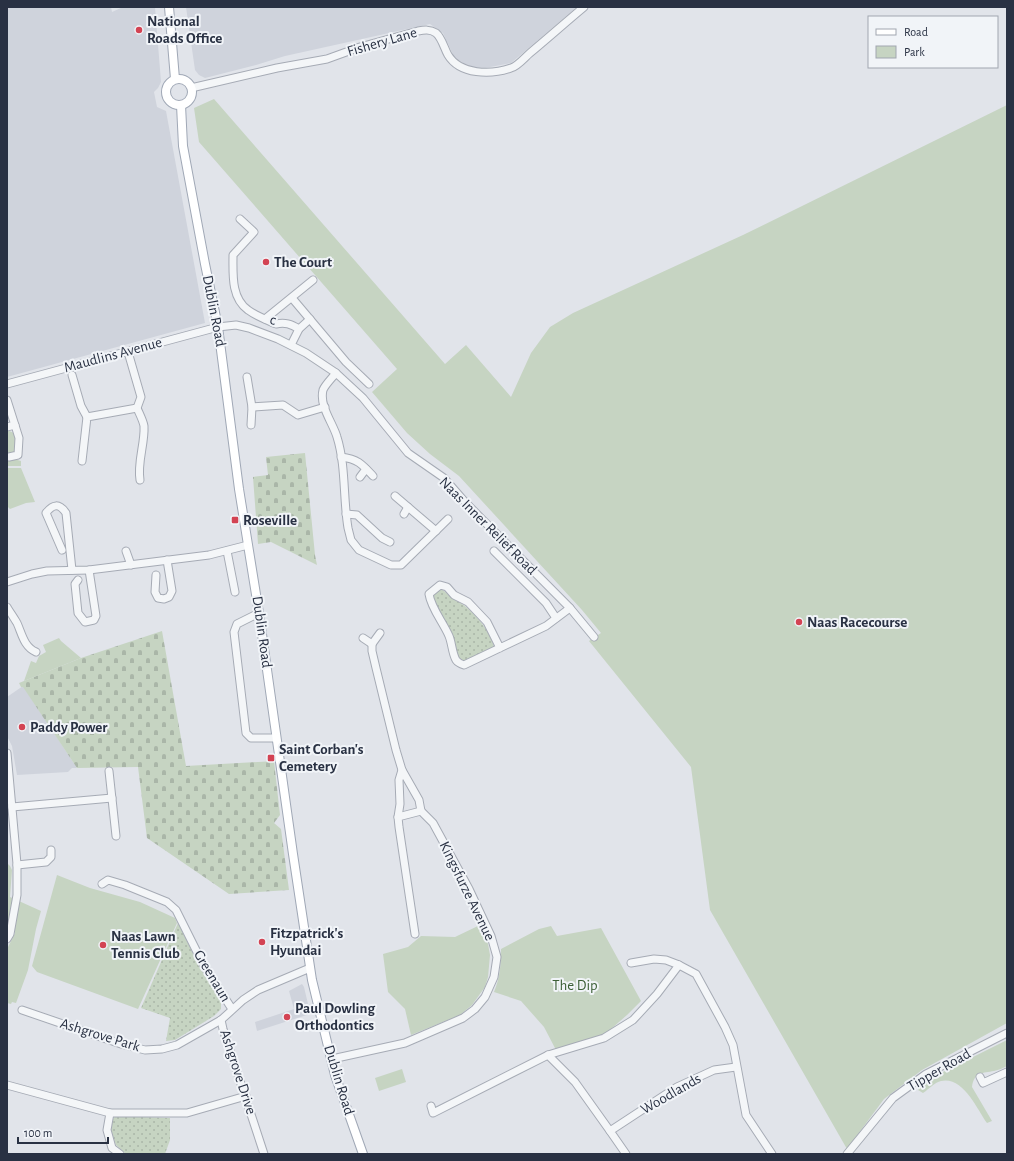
<svg xmlns="http://www.w3.org/2000/svg" width="1014" height="1161" font-family="'Alegreya Sans',sans-serif">
  <style>
    .built { fill: #cfd3dc }
    .grass { fill: url(#grass-dots) }
    .cemetery { fill: url(#cemetery-stones) }
    .park { fill: #c6d4c2 }
    .lines { fill: none; stroke-linecap: round; stroke-linejoin: round }
    .minor-casing { stroke: #a6abb5; stroke-width: 9 }
    .major-casing { stroke: #a0a8b6; stroke-width: 10 }
    .minor { stroke: #f4f6f8; stroke-width: 7 }
    .major { stroke: #fff; stroke-width: 8 }
    .poi-dot { fill: #d34353; stroke: #f1f4f8; stroke-width: 1.5 }
    .labels { text-anchor: middle; dominant-baseline: central; stroke-width: 4; stroke-linejoin: round; paint-order: stroke }
    .poi-label { font-size: 15px; font-weight: bold; fill: #293143; stroke: #f1f4f8; text-anchor: start }
    .street-label { font-size: 15px; fill: #293143; stroke: #f1f4f8 }
    .park-label { font-size: 15px; fill: #3c5f36; stroke: #f1f4f8 }
  </style>
  <defs>
    <pattern id="grass-dots" width="8" height="8" patternUnits="userSpaceOnUse"><rect width="8" height="8" fill="#c6d4c2"/><path d="M2 2h.1M6 6h.1" fill="none" stroke="#aab6a8" stroke-width="1.8" stroke-linecap="round"/></pattern>
    <pattern id="cemetery-stones" width="16" height="16" patternUnits="userSpaceOnUse"><rect width="16" height="16" fill="#c6d4c2"/><path d="M2 7V4a2 2 0 0 1 4 0v3zM10 15v-3a2 2 0 0 1 4 0v3z" fill="#aab6a8"/></pattern>
  </defs>
  <rect width="100%" height="100%" fill="#e1e4ea"/>
  <g class="built">
    <polygon points="7,7 111,7 112,12 123,7 155,7 161,82 158,88 154,92 157,107 166,111 205,323 7,377"/>
    <polygon points="186,7 577,7 511,63 480,69 466,65 454,57 443,33 430,24 285,56 256,65 205,78 199,75 195,70"/>
    <polygon points="23,686 77,768 72,768 68,772 17,775 12,746 7,736 7,697"/>
    <polygon points="302,984 304,987 308,1004 311,1004 313,1013 257,1031 255,1022 294,1009 289,991"/>
  </g>
  <g class="grass">
    <path d="M439,589C445,590 447,594 452,598C456,601 461,603 465,606C478,617 490,631 494,647L491,650L463,662H460L431,597Z"/>
    <polygon points="178,923 199,966 221,999 221,1009 214,1016 175,1040 166,1041 170,1018 141,1008"/>
    <polygon points="115,1116 170,1118 170,1140 165,1154 126,1154 116,1145 111,1131 112,1121"/>
  </g>
  <g class="cemetery">
    <polygon points="305,453 315,555 317,565 271,542 258,544 253,477 268,475 266,457"/>
    <polygon points="162,631 186,766 274,761 280,815 274,823 281,829 289,890 229,894 147,838 138,767 77,768 23,687 21,687 19,683 81,658"/>
  </g>
  <g class="park">
    <polygon points="214,99 445,364 466,345 511,397 531,353 550,327 573,313 743,235 1007,105 1007,1023 922,1070 884,1099 847,1149 710,910 691,767 589,641 601,633 582,610 459,476 430,454 407,433 372,392 397,369 199,142 194,108"/>
    <path d="M7,430L14,433C17,444 13,449 14,459L21,461V466H7Z"/>
    <polygon points="7,468 21,468 35,502 26,503 10,509 7,506"/>
    <polygon points="59,638 61,641 81,658 24,681 31,661 36,663 39,656 46,652 43,645"/>
    <polygon points="7,863 10,866 12,870 10,897 41,911 36,929 28,970 16,1003 12,1002 11,1004 7,1003 7,949 15,933 7,924"/>
    <polygon points="57,875 90,888 140,902 175,918 177,923 138,1009 37,972 32,966"/>
    <polygon points="480,925 488,944 490,955 488,977 485,987 472,1005 460,1015 411,1035 405,1009 388,992 383,954 408,947 421,936 455,937"/>
    <path d="M551,926L557,936L601,928L641,1001L627,1015L603,1036L556,1050L544,1027L521,1001L494,992C500,978 501,964 501,949L539,929Z"/>
    <path d="M1007,1040V1066C1003,1068 999,1070 994,1071C983,1073 974,1072 972,1087L992,1121L987,1123C977,1109 963,1076 941,1081C935,1082 929,1089 923,1093L918,1090L931,1078Z"/>
    <polygon points="402,1069 406,1082 379,1091 375,1078"/>
  </g>
  <g class="lines">
    <g class="minor-casing">
      <g id="minor">
        <path d="M191,88L277,68L327,59L360,47L418,31C424,30 430,29 436,33C442,38 444,48 448,55C460,75 491,75 511,68C518,66 525,57 530,53C548,38 566,22 584,7"/>
        <path d="M240,219L254,232L233,255C233,274 231,298 248,310C256,316 267,320 276,324C285,322 291,324 299,329"/>
        <polyline points="292,298 346,362 369,384"/>
        <polyline points="265,319 313,280"/>
        <polyline points="291,345 299,329 310,319"/>
        <path d="M128,352L141,397L137,408C139,413 143,420 144,426C145,444 137,462 140,480"/>
        <path d="M336,373C332,378 325,385 323,390C319,406 333,423 337,437C346,466 343,498 348,528L351,540L359,550L391,565H401L448,519"/>
        <polyline points="72,375 81,406 87,417"/>
        <polyline points="247,377 252,407 251,425"/>
        <polyline points="7,384 218,327 236,325 249,328 278,339 306,353 336,373 363,398 408,453 444,478 465,502 570,608 594,637"/>
        <polyline points="7,400 19,438 18,455 9,457"/>
        <polyline points="252,407 283,405 298,415 325,407"/>
        <polyline points="7,427 15,425"/>
        <path d="M341,457C358,459 362,464 373,476"/>
        <polyline points="82,461 87,417 137,408"/>
        <polyline points="360,477 366,469"/>
        <polyline points="395,496 436,531"/>
        <polyline points="346,514 357,515 382,538 390,542"/>
        <polyline points="404,514 408,507"/>
        <path d="M62,550L46,513C53,504 59,503 66,513L72,570"/>
        <polyline points="126,551 131,565"/>
        <polyline points="227,551 235,592"/>
        <polyline points="494,551 546,603 556,618"/>
        <polyline points="156,575 155,592 158,598 164,599 169,597 172,591 167,560"/>
        <polyline points="78,580 75,584 78,613 85,622 94,620 96,616 89,570"/>
        <polyline points="7,582 32,574 47,571 89,570 209,555 248,545"/>
        <path d="M7,607C10,612 14,618 17,623C22,634 24,647 36,652"/>
        <polyline points="259,613 237,624 234,632 246,733 251,738 276,738"/>
        <polyline points="363,638 372,644 380,633"/>
        <polyline points="372,644 372,651 376,668 396,750 402,770 399,780 400,804 398,817"/>
        <path d="M500,648L487,622L468,602L454,595L447,587L440,585L429,594C431,608 443,622 449,636C452,643 452,653 456,660C458,663 461,664 464,665L546,626L570,608"/>
        <polyline points="7,753 17,864 17,895 10,934 7,939"/>
        <polyline points="402,770 419,800 421,811"/>
        <polyline points="109,771 116,836"/>
        <polyline points="12,807 112,798"/>
        <polyline points="17,865 46,862 51,857 51,850"/>
        <polyline points="102,884 108,880 125,885 167,902 176,910 204,966 232,1009"/>
        <polyline points="631,963 654,959 666,960 679,965 696,974 725,1027 733,1045 746,1115 772,1154"/>
        <polyline points="22,1010 121,1044 145,1050 162,1049 177,1045 221,1020 243,1000 258,990 310,968"/>
        <polyline points="221,1020 223,1029 264,1154"/>
        <polyline points="548,1055 575,1082 610,1131"/>
        <polyline points="332,1059 405,1043 463,1018 475,1009 485,997 494,977 497,957 491,936 469,889 433,823 421,811 398,817 399,827 415,934"/>
        <polyline points="980,1077 983,1083 1007,1072"/>
        <polyline points="7,1085 110,1113 187,1113 246,1096"/>
        <polyline points="431,1106 433,1113 548,1055 604,1038 633,1020 657,994 679,965"/>
        <polyline points="110,1113 107,1130 112,1148 120,1154"/>
        <polyline points="626,1154 610,1131 677,1087 714,1070 736,1067"/>
        <polyline points="847,1154 893,1098 926,1074 1007,1033"/>
      </g>
    </g>
    <g class="major-casing">
      <g id="major">
        <polyline points="169,7 175,79"/>
        <circle cx="179" cy="92" r="13"/>
        <polyline points="181,105 183,146 205,264 218,327 239,489 259,613 293,854 312,980 335,1075 363,1154"/>
      </g>
    </g>
    <use href="#minor" class="minor"/>
    <use href="#major" class="major"/>
  </g>
  <g class="poi-dot">
    <circle cx="139" cy="30" r="4"/>
    <circle cx="266" cy="262" r="4"/>
    <rect x="231" y="516" width="8" height="8" rx="2"/>
    <circle cx="799" cy="622" r="4"/>
    <circle cx="22" cy="727" r="4"/>
    <rect x="267" y="754" width="8" height="8" rx="2"/>
    <circle cx="262" cy="942" r="4"/>
    <circle cx="103" cy="945" r="4"/>
    <circle cx="287" cy="1017" r="4"/>
  </g>
  <g class="labels">
    <g class="poi-label">
      <text x="147" y="21">National<tspan x="147" dy="17">Roads Office</tspan></text>
      <text x="274" y="262">The Court</text>
      <text x="243" y="520">Roseville</text>
      <text x="807" y="622">Naas Racecourse</text>
      <text x="30" y="727">Paddy Power</text>
      <text x="279" y="749">Saint Corban's<tspan x="279" dy="17">Cemetery</tspan></text>
      <text x="270" y="933">Fitzpatrick's<tspan x="270" dy="17">Hyundai</tspan></text>
      <text x="111" y="936">Naas Lawn<tspan x="111" dy="17">Tennis Club</tspan></text>
      <text x="295" y="1008">Paul Dowling<tspan x="295" dy="17">Orthodontics</tspan></text>
    </g>
    <g class="street-label">
      <text transform="translate(382 42) rotate(-16)">Fishery Lane</text>
      <text transform="translate(214 311) rotate(79)">Dublin Road</text>
      <text transform="translate(273 320) rotate(15)">c</text>
      <text transform="translate(113 355) rotate(-15)">Maudlins Avenue</text>
      <text transform="translate(488 526) rotate(45)">Naas Inner Relief Road</text>
      <text transform="translate(262 632) rotate(82)">Dublin Road</text>
      <text transform="translate(467 891) rotate(64)">Kingsfurze Avenue</text>
      <text transform="translate(212 976) rotate(59)">Greenaun</text>
      <text transform="translate(100 1035) rotate(17)">Ashgrove Park</text>
      <text transform="translate(939 1070) rotate(-30)">Tipper Road</text>
      <text transform="translate(238 1072) rotate(72)">Ashgrove Drive</text>
      <text transform="translate(339 1080) rotate(73)">Dublin Road</text>
      <text transform="translate(671 1094) rotate(-30)">Woodlands</text>
    </g>
    <g class="park-label">
      <text x="575" y="985">The Dip</text>
    </g>
  </g>
  <rect width="1014" height="1161" fill="none" stroke="#293143" stroke-width="16"/>
  <rect x="868" y="16" width="130" height="52" fill="#f1f4f8" stroke="#a1a6b0"/>
  <rect x="876" y="29" width="20" height="6" fill="#ffffff" stroke="#a1a6b0"/>
  <text x="904" y="36" font-size="12" fill="#293143">Road</text>
  <rect x="876" y="46" width="20" height="12" fill="#c6d4c2" stroke="#a1a6b0"/>
  <text x="904" y="56" font-size="12" fill="#293143">Park</text>
  <path d="M18 1137v6h90v-6" fill="none" stroke="#293143" stroke-width="2"/>
  <text x="24" y="1137" font-size="12" fill="#293143" stroke="#f1f4f8" stroke-width="3" paint-order="stroke">100 m</text>
</svg>
